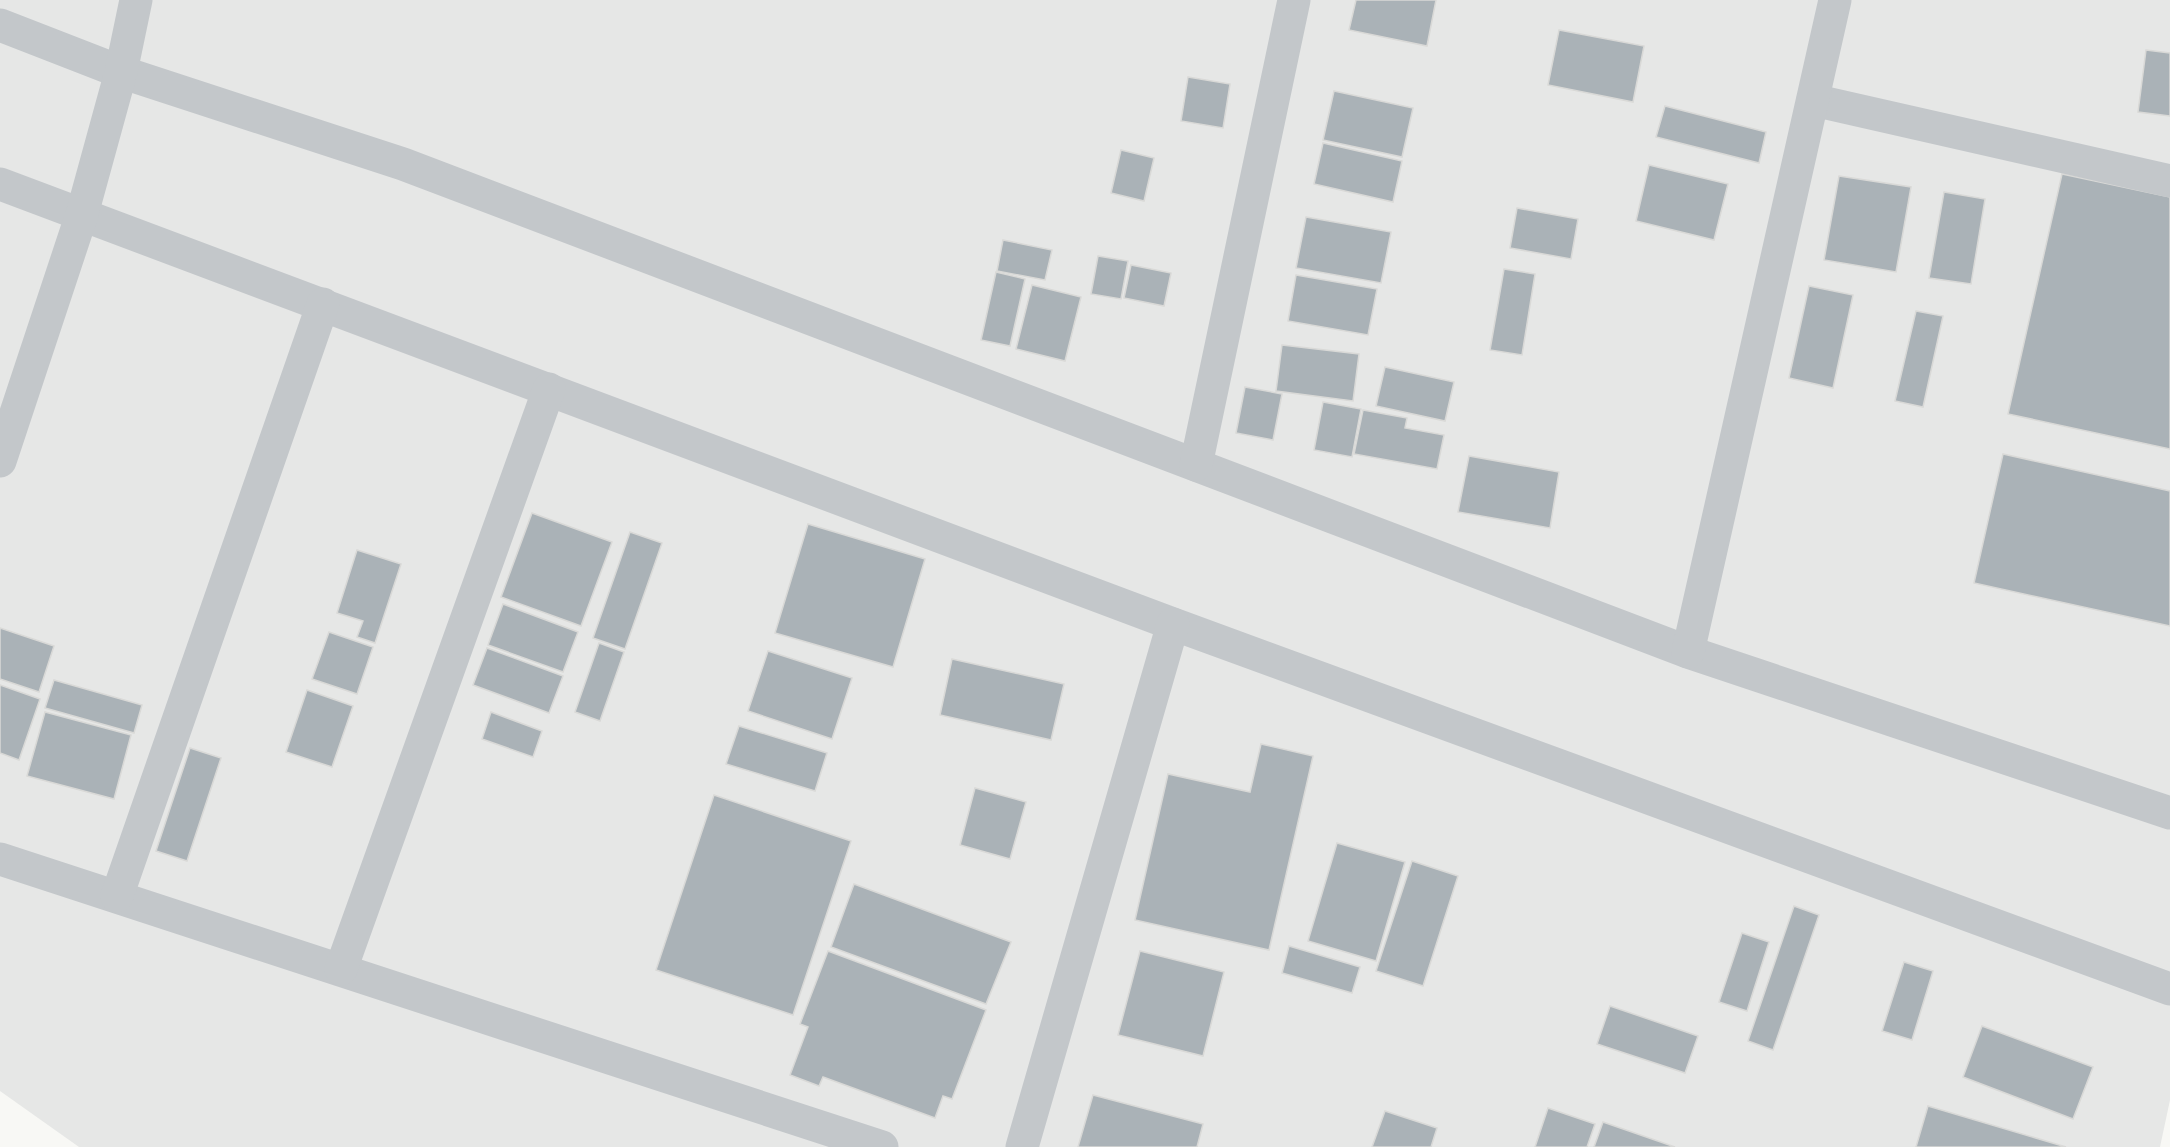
<svg xmlns="http://www.w3.org/2000/svg" width="2170" height="1147" font-family="Ubuntu,sans-serif">
  <style>
    .built { fill: #e6e7e6 }
    .building { fill: #aab2b7; stroke: #d9d9d7; stroke-width: 1.5 }
    .lines { fill: none; stroke-linecap: round; stroke-linejoin: round }
    .minor { stroke: #c3c7ca; stroke-width: 33 }
  </style>
  <rect width="100%" height="100%" fill="#f8f8f5"/>
  <polygon class="built" points="0,0 2170,0 2170,1100 2160,1147 79,1147 0,1091"/>
  <g class="building">
    <polygon points="1356,0 1436,0 1427,46 1349,30"/>
    <polygon points="1559,30 1644,46 1633,102 1548,85"/>
    <polygon points="2146,50 2170,53 2170,116 2138,112"/>
    <polygon points="1188,77 1230,84 1223,128 1181,121"/>
    <polygon points="1334,91 1413,108 1402,157 1323,140"/>
    <polygon points="1665,106 1766,132 1759,163 1656,137"/>
    <polygon points="1323,143 1402,161 1393,202 1314,184"/>
    <polygon points="1121,150 1154,158 1144,201 1111,193"/>
    <polygon points="1649,165 1728,184 1714,240 1636,221"/>
    <polygon points="2062,174 2170,197 2170,449 2008,414"/>
    <polygon points="1839,176 1911,187 1896,272 1824,260"/>
    <polygon points="1944,192 1985,199 1971,284 1929,278"/>
    <polygon points="1517,208 1578,219 1571,259 1510,248"/>
    <polygon points="1306,217 1391,232 1381,283 1296,268"/>
    <polygon points="1003,240 1052,250 1045,280 997,271"/>
    <polygon points="1098,256 1128,261 1121,299 1091,294"/>
    <polygon points="1131,265 1171,273 1164,306 1124,298"/>
    <polygon points="1504,269 1535,274 1522,355 1490,350"/>
    <polygon points="996,272 1025,279 1010,346 981,340"/>
    <polygon points="1296,275 1377,289 1368,335 1288,321"/>
    <polygon points="1032,285 1081,297 1065,361 1016,349"/>
    <polygon points="1809,286 1853,295 1833,388 1789,378"/>
    <polygon points="1916,311 1943,316 1923,407 1895,401"/>
    <polygon points="1282,345 1359,354 1353,401 1276,391"/>
    <polygon points="1385,367 1454,382 1445,421 1376,406"/>
    <polygon points="1245,387 1282,394 1273,440 1236,433"/>
    <polygon points="1323,402 1361,409 1352,457 1314,450"/>
    <polygon points="1363,410 1407,418 1405,428 1444,435 1437,469 1354,454"/>
    <polygon points="2003,454 2170,491 2170,626 1974,583"/>
    <polygon points="1469,456 1559,472 1550,528 1458,512"/>
    <polygon points="532,513 612,542 581,626 501,597"/>
    <polygon points="808,524 925,559 893,667 775,633"/>
    <polygon points="630,532 662,543 625,649 593,638"/>
    <polygon points="357,550 401,564 375,643 357,637 363,621 337,613"/>
    <polygon points="503,604 578,632 563,672 488,645"/>
    <polygon points="0,628 54,646 39,692 0,679"/>
    <polygon points="329,632 373,647 357,694 312,679"/>
    <polygon points="599,643 624,652 600,721 575,712"/>
    <polygon points="487,648 563,676 549,713 473,685"/>
    <polygon points="768,651 852,678 832,739 748,711"/>
    <polygon points="952,659 1064,684 1051,740 940,715"/>
    <polygon points="54,680 142,705 134,733 45,708"/>
    <polygon points="0,685 40,699 19,760 0,753"/>
    <polygon points="307,690 353,706 332,767 286,752"/>
    <polygon points="45,712 131,735 114,799 27,776"/>
    <polygon points="491,712 542,731 533,757 482,739"/>
    <polygon points="739,726 827,753 815,791 726,764"/>
    <polygon points="1261,744 1313,756 1269,950 1135,920 1168,774 1250,792"/>
    <polygon points="190,748 221,758 187,861 156,851"/>
    <polygon points="975,788 1026,802 1010,859 960,845"/>
    <polygon points="714,795 851,841 793,1015 656,970"/>
    <polygon points="1337,843 1405,862 1376,961 1308,941"/>
    <polygon points="1412,861 1458,876 1423,986 1376,971"/>
    <polygon points="854,884 1011,942 986,1004 831,947"/>
    <polygon points="1794,906 1819,915 1773,1050 1748,1041"/>
    <polygon points="1742,933 1769,942 1747,1011 1719,1002"/>
    <polygon points="1289,946 1360,967 1352,993 1282,973"/>
    <polygon points="828,951 986,1010 952,1099 943,1096 935,1118 823,1077 819,1086 790,1075 808,1027 800,1024"/>
    <polygon points="1140,951 1224,972 1203,1056 1118,1035"/>
    <polygon points="1904,962 1933,971 1912,1040 1882,1031"/>
    <polygon points="1610,1006 1698,1036 1685,1073 1597,1044"/>
    <polygon points="1982,1026 2093,1067 2073,1119 1963,1077"/>
    <polygon points="1093,1095 1203,1124 1197,1147 1078,1147"/>
    <polygon points="1928,1106 2066,1147 1916,1147"/>
    <polygon points="1548,1108 1595,1124 1587,1147 1535,1147"/>
    <polygon points="1385,1111 1437,1128 1431,1147 1372,1147"/>
    <polygon points="1603,1122 1675,1147 1594,1147"/>
  </g>
  <g class="lines">
    <g class="minor">
      <polyline points="0,25 121,72 403,164 1688,652 2170,813"/>
      <polyline points="1813,100 2170,181"/>
      <polyline points="0,184 1173,624 2170,989"/>
      <polyline points="0,461 82,214 121,72 136,0"/>
      <polyline points="1196,465 1294,0"/>
      <polyline points="1688,652 1835,0"/>
      <polyline points="0,859 882,1147"/>
      <polyline points="117,896 323,304"/>
      <polyline points="341,969 549,389"/>
      <polyline points="1022,1147 1173,624"/>
    </g>
  </g>
</svg>
